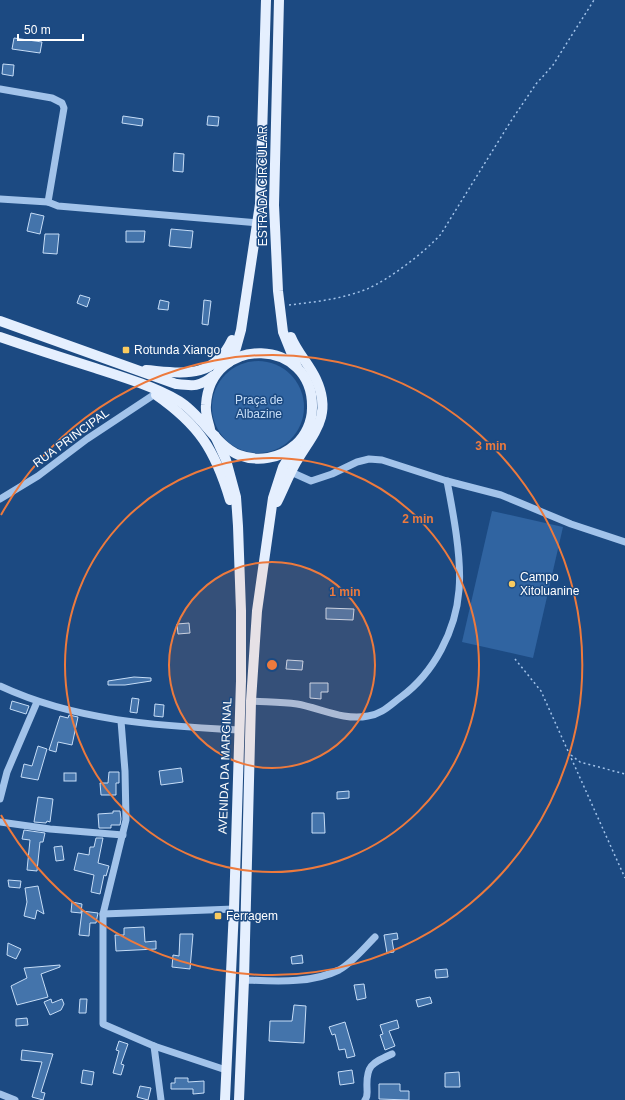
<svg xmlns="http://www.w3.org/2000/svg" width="625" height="1100" font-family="Helvetica,sans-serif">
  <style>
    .green { fill: #3064a1 }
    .building { fill: #4474ab; stroke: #c6ddf7 }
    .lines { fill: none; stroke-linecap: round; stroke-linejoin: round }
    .path { stroke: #a2c3ea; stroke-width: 1.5; stroke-dasharray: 2 3; stroke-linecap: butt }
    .minor { stroke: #a2c3ea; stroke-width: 7 }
    .major { stroke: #e5effe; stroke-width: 10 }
    .ring { fill: none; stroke: #ed7a3d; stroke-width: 2 }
    .poi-dot { fill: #facb5f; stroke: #1c4a82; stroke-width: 1.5 }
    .labels { text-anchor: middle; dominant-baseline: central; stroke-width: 3; stroke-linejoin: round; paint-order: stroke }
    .street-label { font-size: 12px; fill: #fff; stroke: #1c4a82 }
    .poi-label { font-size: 12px; fill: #fff; stroke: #1c4a82; text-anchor: start }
    .park-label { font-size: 12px; fill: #c6ddf7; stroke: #1c4a82 }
    .centre { fill: #ed7a3d; stroke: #1c4a82; stroke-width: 2 }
    .ring-label { font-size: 12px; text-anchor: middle; font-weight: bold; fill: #ed7a3d; stroke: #1c4a82; stroke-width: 3; stroke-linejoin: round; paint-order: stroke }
  </style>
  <rect width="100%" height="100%" fill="#1c4a82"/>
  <g class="green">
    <circle cx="258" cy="407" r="46"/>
    <polygon points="492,511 563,527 533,658 462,642"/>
  </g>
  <g class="building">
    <polygon points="14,38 42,42 40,53 12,49"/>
    <polygon points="3,64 14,65 13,76 2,74"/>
    <polygon points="123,116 143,119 142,126 122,123"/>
    <polygon points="208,116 219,117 218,126 207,125"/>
    <polygon points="174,153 184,154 183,172 173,171"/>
    <polygon points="31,213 44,216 40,234 27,231"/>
    <polygon points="171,229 193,231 191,248 169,246"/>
    <polygon points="126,231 145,231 144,242 126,242"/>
    <polygon points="45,234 59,234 57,254 43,253"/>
    <polygon points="80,295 90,298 87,307 77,303"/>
    <polygon points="160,300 169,302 168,310 158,309"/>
    <polygon points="204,300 211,301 208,325 202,324"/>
    <polygon points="326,608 354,609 353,620 326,619"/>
    <polygon points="189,623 190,633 178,634 177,624"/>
    <polygon points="287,660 303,661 302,670 286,669"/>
    <polygon points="134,677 151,678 151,681 125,685 108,685 108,681"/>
    <polygon points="310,683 328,683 328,692 321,692 321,699 310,698"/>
    <polygon points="132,698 139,699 137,713 130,712"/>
    <polygon points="12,701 29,706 26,714 10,709"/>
    <polygon points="155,704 164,705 163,717 154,716"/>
    <polygon points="69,715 78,717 72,745 58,742 56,752 49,750 60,716 68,718"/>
    <polygon points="38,746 47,749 38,780 21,777 24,764 32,766"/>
    <polygon points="181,768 183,782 161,785 159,771"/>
    <polygon points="109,772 119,772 119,783 116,783 116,795 101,795 100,783 108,783"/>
    <rect x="64" y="773" width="12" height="8"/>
    <polygon points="349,791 349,798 337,799 337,792"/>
    <polygon points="38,797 53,799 50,822 47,821 46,823 34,822"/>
    <polygon points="113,811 120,811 121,819 120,825 111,825 111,828 99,828 98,814 113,813"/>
    <polygon points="312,813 324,813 325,833 312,833"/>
    <polygon points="24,830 45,833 43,842 40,842 37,871 27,870 30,840 22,839"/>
    <polygon points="96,838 103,838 98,863 109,866 106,876 104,875 100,894 91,892 94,875 74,870 78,853 89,855 90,847 94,847"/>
    <polygon points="62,846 64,860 56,861 54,847"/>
    <polygon points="8,880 21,881 20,888 9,887"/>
    <polygon points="38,886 44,914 37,910 35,919 24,916 27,902 25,888"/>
    <polygon points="72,902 82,904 81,913 71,912"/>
    <polygon points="82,911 98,913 96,923 90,923 89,936 79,935"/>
    <polygon points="144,927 145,942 156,941 156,949 116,951 115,935 124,935 124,928"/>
    <polygon points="397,933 398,939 392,940 394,952 387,953 384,935"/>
    <polygon points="180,934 193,934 190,969 172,967 173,955 179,956"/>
    <polygon points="8,943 21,949 16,959 7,955"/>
    <polygon points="302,955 303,963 292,964 291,957"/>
    <polygon points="60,965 60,967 41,974 48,997 17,1005 11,986 27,978 24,968"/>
    <polygon points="447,969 448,977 436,978 435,970"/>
    <polygon points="364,984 366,998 357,1000 354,985"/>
    <polygon points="430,997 432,1003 418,1007 416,1000"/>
    <polygon points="51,999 52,1003 62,999 64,1004 61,1010 50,1015 44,1002"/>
    <polygon points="80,999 87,999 86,1013 79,1013"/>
    <polygon points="294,1005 306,1006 304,1043 269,1041 270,1021 292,1021"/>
    <polygon points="27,1018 28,1025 16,1026 16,1019"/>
    <polygon points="397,1020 399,1028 389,1031 395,1046 385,1050 380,1035 383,1034 380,1025"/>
    <polygon points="345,1022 355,1056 347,1058 345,1049 339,1050 335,1034 332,1035 329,1027"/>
    <polygon points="119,1041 128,1044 121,1064 124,1065 121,1075 113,1073 119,1051 116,1050"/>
    <polygon points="22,1050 53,1054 41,1092 45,1093 43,1100 32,1097 42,1062 21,1060"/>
    <polygon points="83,1070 94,1072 92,1085 81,1083"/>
    <polygon points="352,1070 354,1083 340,1085 338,1072"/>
    <polygon points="459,1072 460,1087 445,1087 445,1073"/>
    <polygon points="175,1078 188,1078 188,1082 204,1081 204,1093 193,1094 193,1089 171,1089 171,1083 175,1083"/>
    <polygon points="379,1084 400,1084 400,1091 409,1091 409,1100 379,1099"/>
    <polygon points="140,1086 151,1088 148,1100 137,1097"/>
  </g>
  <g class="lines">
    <g class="path">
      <path d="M289,305C315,302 342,299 367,289C390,279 425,252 441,234L511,121L536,84L553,65L594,0"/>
      <polyline points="515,659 541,691 625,878"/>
      <polyline points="571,755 580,762 625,774"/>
    </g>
    <g class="minor">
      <polyline points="0,89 52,98 62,103 64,108 48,202 58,206 258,223"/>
      <polyline points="0,199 48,202"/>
      <polyline points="291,472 311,481 332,474 357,462 369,459 382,460 447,481 501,495 571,524 625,542"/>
      <polyline points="0,499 38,476 87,439 155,394"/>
      <path d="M0,686C75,721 157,726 239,730"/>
      <path d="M251,701C266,702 282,702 297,704C320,708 344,721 368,716C382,714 390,705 401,697C434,673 456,630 459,590C462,559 453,512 447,481"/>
      <polyline points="121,721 125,771 126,820 103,914 103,1024 154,1046 226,1070"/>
      <polyline points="0,799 7,772 37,702"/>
      <polyline points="0,822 50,829 123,835"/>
      <polyline points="103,914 234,909"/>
      <path d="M244,980C274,981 311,984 339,970C352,963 364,948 375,937"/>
      <polyline points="154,1046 161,1100"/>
      <polyline points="0,1094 15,1100"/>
      <path d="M365,1100C368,1096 367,1093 367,1088C366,1065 372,1063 392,1054"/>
    </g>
    <g class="major">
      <polyline points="279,0 274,205 278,291 283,332 297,367"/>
      <path d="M0,321L176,384C193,386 200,387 213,376"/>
      <path d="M0,337C32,348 63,358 95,368C123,377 153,386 179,401C202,415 216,446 239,455C257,462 280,459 295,445C306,436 312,421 312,408C314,337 210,334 206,405C205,413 208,421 210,429"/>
      <polyline points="229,362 236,348 241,330 260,204 266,0"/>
      <path d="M146,370C183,373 213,380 232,340"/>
      <path d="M156,395C199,425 215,450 230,500"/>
      <polyline points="215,436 226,460 236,497 238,526 241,611 241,681 234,909 225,1100"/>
      <path d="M277,502C283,490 288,477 294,466C311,435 334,418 316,379C309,364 297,352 291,337"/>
      <polyline points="239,1100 244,980 251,701 257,611 273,498 283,467 296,445"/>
    </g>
  </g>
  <circle cx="272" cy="665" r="103" fill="#ed7a3d" fill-opacity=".12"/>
  <g class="ring">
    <circle cx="272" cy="665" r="103"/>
    <circle cx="272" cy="665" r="207"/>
    <path d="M1 515A310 310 0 1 1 1 815"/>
  </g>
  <g class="poi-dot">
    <rect x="122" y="346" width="8" height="8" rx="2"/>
    <circle cx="512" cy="584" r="4"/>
    <rect x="214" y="912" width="8" height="8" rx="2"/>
  </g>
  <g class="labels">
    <g class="street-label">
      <text transform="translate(263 186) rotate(-90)">ESTRADA CIRCULAR</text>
      <text transform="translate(71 438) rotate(-36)">RUA PRINCIPAL</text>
      <text transform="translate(225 766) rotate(-88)">AVENIDA DA MARGINAL</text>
    </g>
    <g class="poi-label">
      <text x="134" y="350">Rotunda Xiango</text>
      <text x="520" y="577">Campo<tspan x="520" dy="14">Xitoluanine</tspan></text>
      <text x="226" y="916">Ferragem</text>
    </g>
    <g class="park-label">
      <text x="259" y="400">Praça de<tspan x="259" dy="14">Albazine</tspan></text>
    </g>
  </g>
  <circle cx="272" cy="665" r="6" class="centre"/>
  <g class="ring-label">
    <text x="491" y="450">3 min</text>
    <text x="418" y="523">2 min</text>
    <text x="345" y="596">1 min</text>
  </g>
  <path d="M18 34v6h65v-6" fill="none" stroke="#ffffff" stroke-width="2"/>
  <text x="24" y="34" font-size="12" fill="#ffffff" stroke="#1c4a82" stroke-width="3" paint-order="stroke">50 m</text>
</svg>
